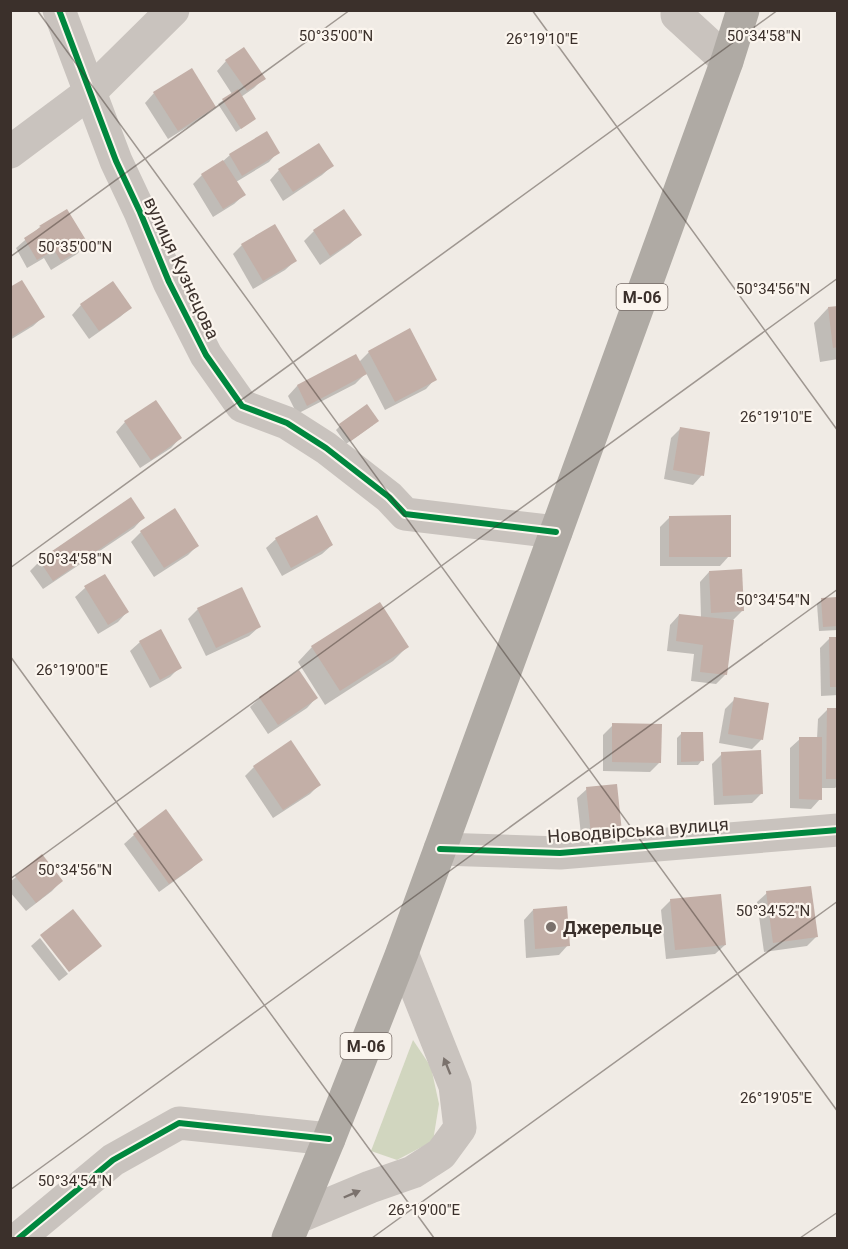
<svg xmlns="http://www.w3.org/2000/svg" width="848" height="1249" font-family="Roboto,sans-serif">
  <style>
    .green { fill: #d1d6bf }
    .shadow { fill: #0003 }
    .building { fill: #c3afa7 }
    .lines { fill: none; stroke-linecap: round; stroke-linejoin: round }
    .minor { stroke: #c9c3be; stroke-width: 33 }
    .highway { stroke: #afaaa4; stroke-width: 33 }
    .cycleway-casing { stroke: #fbf5ee; stroke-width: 10 }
    .cycleway { stroke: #00873e; stroke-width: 6 }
    .oneway { fill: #7b726d }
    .ticks { fill: none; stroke: #3b302b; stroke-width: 1.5; stroke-opacity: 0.45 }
    .poi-dot { fill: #7a716c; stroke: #fbf5ee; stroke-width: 2 }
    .labels { text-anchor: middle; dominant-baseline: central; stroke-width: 4.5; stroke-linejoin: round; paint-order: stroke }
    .shield { fill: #fbf5ee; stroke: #756b66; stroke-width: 1.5 }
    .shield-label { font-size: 16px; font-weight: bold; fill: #3b302b }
    .street-label { font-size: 18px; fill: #3b302b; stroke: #fbf5ee }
    .poi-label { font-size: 18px; font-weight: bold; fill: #3b302b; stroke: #fbf5ee; text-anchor: start }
    .ticks-label { font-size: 15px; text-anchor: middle; fill: #3b302b; stroke: #fbf5ee; stroke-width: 4.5; stroke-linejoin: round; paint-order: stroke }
  </style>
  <rect width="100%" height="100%" fill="#f0ebe5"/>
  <polygon class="green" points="413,1040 431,1067 439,1104 433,1141 397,1160 371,1151"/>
  <g class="shadow">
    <polygon points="226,61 264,78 254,88 241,97 254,119 236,132 218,104 232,94 217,71"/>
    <polygon points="154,93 214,107 205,116 168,139 145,103"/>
    <polygon points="278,152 269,162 236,182 244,195 234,204 213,217 193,184 202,175 222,162 230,155"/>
    <polygon points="332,166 322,175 283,201 270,180 279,170"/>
    <polygon points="67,211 87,244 77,254 51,270 44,258 27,268 16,248 40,227"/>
    <polygon points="344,211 360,235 350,244 320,265 304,241 314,231"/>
    <polygon points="242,245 295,261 285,270 253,289 233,254"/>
    <polygon points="10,289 43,317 33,326 10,340"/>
    <polygon points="81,305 130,308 120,317 89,339 72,315"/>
    <polygon points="838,307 838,359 820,362 814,323 828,308"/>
    <polygon points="369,352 435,379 426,389 385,410 366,373 355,384 297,414 288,396 297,386 355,356 359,362"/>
    <polygon points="125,422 180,438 171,448 140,468 116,432"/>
    <polygon points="373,425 346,444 336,430 340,426"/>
    <polygon points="681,428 702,475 693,485 664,479 671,438"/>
    <polygon points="131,499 143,518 134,528 43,589 30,571 40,561"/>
    <polygon points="670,517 729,556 720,566 660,566 660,527"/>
    <polygon points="141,532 198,545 188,555 154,577 131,542"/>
    <polygon points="276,539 332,545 322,554 282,576 266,548"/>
    <polygon points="709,572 742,611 732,621 725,675 716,684 691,681 694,654 667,651 670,625 679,615 701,618 700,582"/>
    <polygon points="105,576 127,612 118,622 98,634 75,597 85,588"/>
    <polygon points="838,599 838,630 819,631 817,604 822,600"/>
    <polygon points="198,609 259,627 249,636 206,656 188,619"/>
    <polygon points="838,638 838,695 821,696 820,648 829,639"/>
    <polygon points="140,642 180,667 170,677 150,688 130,651"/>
    <polygon points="312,647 407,647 393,661 325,705 298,662"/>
    <polygon points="299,672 316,698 307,708 268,734 250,707 260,698"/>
    <polygon points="735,699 767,705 761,740 752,749 719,743 725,709"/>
    <polygon points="827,710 838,710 838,785 835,788 820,788 820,799 811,809 790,808 790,748 800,739 817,739 818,719"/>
    <polygon points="613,725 660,762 650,772 603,771 603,735"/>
    <polygon points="681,734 702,760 698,765 677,765 677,738"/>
    <polygon points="722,754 762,793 752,803 714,805 712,764"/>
    <polygon points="254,767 319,785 310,794 273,818 245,776"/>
    <polygon points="587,789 620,831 582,844 577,798"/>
    <polygon points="134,835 201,860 191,869 159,892 124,844"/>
    <polygon points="16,877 61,881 52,891 26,911 10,892 10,882"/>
    <polygon points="767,893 816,937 807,946 764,952 757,902"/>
    <polygon points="671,900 725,945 715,954 666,959 661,910"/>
    <polygon points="533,910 568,945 559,955 526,958 524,920"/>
    <polygon points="40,938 68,974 59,981 31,946"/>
  </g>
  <g class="building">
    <polygon points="244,47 266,79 247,91 225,60"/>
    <polygon points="192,68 216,107 178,131 153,92"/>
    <polygon points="238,89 256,119 241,129 222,99"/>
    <polygon points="267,131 280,153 242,176 229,154"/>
    <polygon points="319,143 334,166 293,192 278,169"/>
    <polygon points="223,160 246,195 223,209 201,174"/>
    <polygon points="67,209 89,245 61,261 54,250 37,260 24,238 41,227 39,226"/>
    <polygon points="344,209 362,235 330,256 313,230"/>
    <polygon points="275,224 297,261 263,281 241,244"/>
    <polygon points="22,280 45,317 10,338 10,287"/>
    <polygon points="113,281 132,308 99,331 80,304"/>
    <polygon points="838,306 838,347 833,348 828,307"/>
    <polygon points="410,328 437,380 395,402 368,351"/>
    <polygon points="356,354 367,374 307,406 297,385"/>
    <polygon points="156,400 182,438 151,460 124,421"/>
    <polygon points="367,404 379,421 351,441 339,424"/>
    <polygon points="680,427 710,432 704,476 673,470"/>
    <polygon points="131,497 145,518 53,581 39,560"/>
    <polygon points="175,508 199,546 164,568 140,531"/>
    <polygon points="317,515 333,545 291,568 275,538"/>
    <polygon points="731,515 731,557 669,557 669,516"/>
    <polygon points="742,569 744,611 711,613 709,571"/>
    <polygon points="105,574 129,612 108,625 84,586"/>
    <polygon points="242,587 261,627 216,648 197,608"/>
    <polygon points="838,597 838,626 823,627 821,598"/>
    <polygon points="380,602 409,647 340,691 311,646"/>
    <polygon points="679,614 734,620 727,675 700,672 703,645 676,641"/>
    <polygon points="161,629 182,668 160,680 139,641"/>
    <polygon points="829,637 838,637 838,687 830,687"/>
    <polygon points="299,670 318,698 278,725 259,697"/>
    <polygon points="734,697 769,703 763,740 728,734"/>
    <polygon points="827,708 838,708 838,779 826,779"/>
    <polygon points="612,723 662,724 661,763 612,762"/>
    <polygon points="681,732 703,732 704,761 681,762"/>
    <polygon points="799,737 822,737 822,800 799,799"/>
    <polygon points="291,740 321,785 283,810 253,766"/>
    <polygon points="761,750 763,794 723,796 721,752"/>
    <polygon points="617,784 622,832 591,835 586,787"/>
    <polygon points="166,809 203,860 169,884 133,834"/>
    <polygon points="42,854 63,881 36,903 15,876"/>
    <polygon points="811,886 818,937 773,943 766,891"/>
    <polygon points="721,894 726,945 675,950 670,899"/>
    <polygon points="567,906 570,946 535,949 533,909"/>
    <polygon points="73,909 102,946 69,972 40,935"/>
  </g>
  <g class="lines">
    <g class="minor">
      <polyline points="59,10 116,161 140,212 169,282 206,355 242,406 287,423 326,448 389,497 405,514 556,532"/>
      <polyline points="677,10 677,15 727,61"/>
      <polyline points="10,152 89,93 173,10"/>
      <polyline points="440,849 560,853 838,830"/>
      <polyline points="298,1217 370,1187 413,1172 441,1154 460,1128 455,1086 402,953"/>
      <polyline points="19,1238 113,1160 179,1123 329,1139"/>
    </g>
    <polyline class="highway" points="288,1238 329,1139 402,953 556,532 727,61 743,10"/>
    <g class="cycleway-casing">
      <g id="cycleway">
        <polyline points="59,10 116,161 140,212 169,282 206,355 242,406 287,423 326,448 389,497 405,514 556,532"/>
        <polyline points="440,849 560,853 838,830"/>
        <polyline points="19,1238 113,1160 179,1123 329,1139"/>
      </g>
    </g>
    <use href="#cycleway" class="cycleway"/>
  </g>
  <defs><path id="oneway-solid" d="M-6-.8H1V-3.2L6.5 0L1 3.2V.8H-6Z" transform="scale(1.5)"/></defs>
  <g class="oneway">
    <use href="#oneway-solid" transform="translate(447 1066) rotate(-112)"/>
    <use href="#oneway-solid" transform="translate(352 1194) rotate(-23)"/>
  </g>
  <path class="ticks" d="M37,10L838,1112M532,10L838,431M10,257L350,10M10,568L778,10M10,656L434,1238M10,879L838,278M10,1190L838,589M372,1238L838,901M800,1238L838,1212"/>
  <circle class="poi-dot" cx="551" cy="927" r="6"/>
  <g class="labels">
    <g class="shield">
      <rect x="616.5" y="284" width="51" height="26" rx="4.5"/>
      <rect x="340.5" y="1033" width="51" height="26" rx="4.5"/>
    </g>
    <g class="shield-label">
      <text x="642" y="297">М-06</text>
      <text x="366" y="1046">М-06</text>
    </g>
    <g class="street-label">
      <text transform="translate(182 268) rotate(65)">вулиця Кузнєцова</text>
      <text transform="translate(638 830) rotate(-4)">Новодвірська вулиця</text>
    </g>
    <g class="poi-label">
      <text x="563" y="927">Джерельце</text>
    </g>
  </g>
  <g class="ticks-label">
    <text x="336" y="41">50°35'00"N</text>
    <text x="764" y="41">50°34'58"N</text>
    <text x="542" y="44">26°19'10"E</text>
    <text x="75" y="252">50°35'00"N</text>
    <text x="773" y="294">50°34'56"N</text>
    <text x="776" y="422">26°19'10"E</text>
    <text x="75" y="564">50°34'58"N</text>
    <text x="773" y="605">50°34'54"N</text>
    <text x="72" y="675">26°19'00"E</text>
    <text x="75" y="875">50°34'56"N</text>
    <text x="773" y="916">50°34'52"N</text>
    <text x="776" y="1103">26°19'05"E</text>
    <text x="75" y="1186">50°34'54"N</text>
    <text x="424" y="1215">26°19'00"E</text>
  </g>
  <rect width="848" height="1249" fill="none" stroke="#3b302b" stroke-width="24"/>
</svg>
